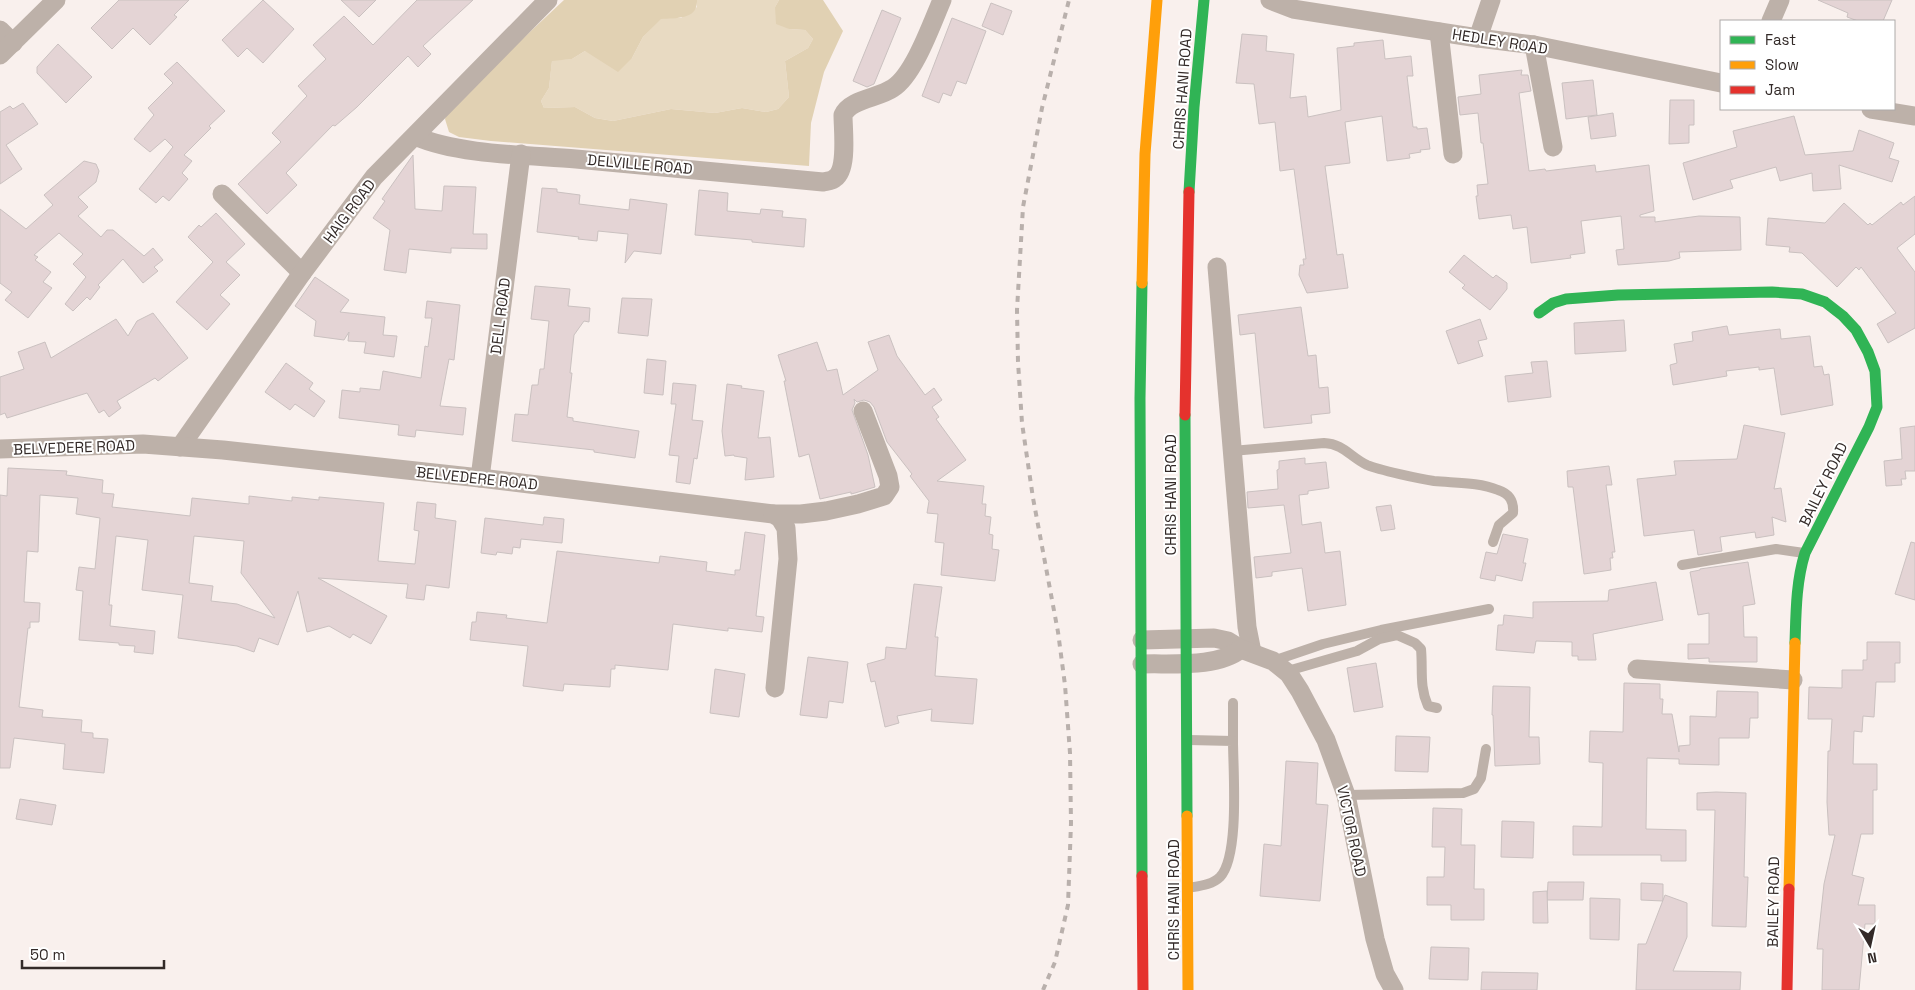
<svg xmlns="http://www.w3.org/2000/svg" width="1915" height="990" font-family="'Space Grotesk',sans-serif">
  <style>
    .green { fill: #e8dac2 }
    .forest { fill: #e1d1b3 }
    .building { fill: #e4d4d5; stroke: #cac1c0; fill-rule: evenodd }
    .lines { fill: none; stroke-linecap: round; stroke-linejoin: round }
    .lane { stroke: #bdb1a9; stroke-width: 10 }
    .street { stroke: #bdb1a9; stroke-width: 19 }
    .fast { stroke: #30b455; stroke-width: 11 }
    .slow { stroke: #ff9f0a; stroke-width: 11 }
    .jam { stroke: #e5322d; stroke-width: 11 }
    .rail { stroke: #b9b0ac; stroke-width: 4; stroke-dasharray: 6 6; stroke-linecap: butt }
    .labels { text-anchor: middle; dominant-baseline: central; stroke-width: 4; stroke-linejoin: round; paint-order: stroke }
    .street-label { font-size: 15px; fill: #332a28; stroke: #fff }
  </style>
  <rect width="100%" height="100%" fill="#f9f0ed"/>
  <polygon class="green" points="697,0 779,0 775,7 789,29 805,30 813,39 808,48 785,61 789,97 778,109 766,112 742,108 715,113 671,109 613,121 595,118 575,107 544,108 541,101 549,88 552,60 572,59 585,51 632,58 643,37 661,18 681,18 697,7"/>
  <path class="forest" d="M564,0H697C698,20 676,18 661,19L643,37L632,58L618,72L585,51L572,59L552,61L549,88L541,101L544,108L575,107L595,118L613,121L671,109L715,113L742,108L766,112L778,109L789,97L785,61L808,48L813,39L805,30L789,29L776,24L775,7L779,0H823L843,31L824,72L811,123L809,166L491,141L459,137L449,132L445,119L449,108Z"/>
  <g class="building">
    <polygon points="119,0 189,0 174,15 177,17 150,45 133,28 112,49 91,28"/>
    <polygon points="263,0 294,29 263,63 247,48 238,57 222,40"/>
    <polygon points="341,0 376,0 359,17"/>
    <polygon points="417,0 473,0 423,46 431,54 418,67 408,56 357,107 335,126 333,125 286,173 297,185 267,214 238,184 281,142 272,133 307,96 298,86 326,59 313,45 344,16 373,45"/>
    <polygon points="1818,0 1892,0 1883,21 1858,21 1847,17 1848,13"/>
    <polygon points="991,3 1012,11 1003,35 982,26"/>
    <polygon points="882,10 901,18 874,84 867,87 853,81"/>
    <polygon points="952,18 986,31 966,84 957,81 951,96 943,93 939,103 922,96"/>
    <polygon points="1242,34 1267,36 1266,51 1294,54 1290,98 1306,96 1308,117 1341,110 1337,48 1354,46 1354,43 1383,40 1385,59 1411,56 1413,76 1407,76 1413,127 1417,127 1417,129 1427,128 1430,149 1420,150 1421,152 1409,154 1410,158 1387,161 1382,116 1345,122 1350,163 1325,166 1337,255 1343,254 1348,288 1307,293 1299,275 1300,265 1304,265 1303,259 1306,259 1294,169 1280,171 1275,122 1259,124 1254,84 1236,83"/>
    <polygon points="58,44 92,77 66,103 37,73 37,67"/>
    <polygon points="177,62 225,111 209,126 211,128 184,155 192,161 182,173 188,179 169,201 163,196 156,203 139,189 173,147 165,139 150,152 134,139 154,115 148,108 173,83 164,74"/>
    <polygon points="1522,70 1521,75 1528,75 1531,91 1519,93 1529,171 1545,169 1546,171 1595,165 1596,172 1649,165 1654,211 1640,215 1640,217 1655,217 1655,222 1699,216 1740,217 1741,250 1679,252 1680,258 1669,261 1618,265 1616,250 1624,249 1621,216 1581,221 1585,253 1570,255 1571,258 1531,263 1527,227 1513,229 1511,215 1479,219 1476,196 1478,196 1477,185 1488,184 1483,143 1481,143 1478,113 1460,115 1458,97 1481,94 1479,75"/>
    <polygon points="1593,80 1597,115 1566,119 1562,83"/>
    <polygon points="1670,100 1694,100 1694,125 1689,125 1689,143 1669,144"/>
    <polygon points="23,103 38,124 6,145 22,169 0,184 0,112 10,106 13,109"/>
    <polygon points="1613,113 1616,136 1591,139 1588,117"/>
    <polygon points="1794,116 1805,155 1853,151 1859,130 1894,143 1889,158 1899,161 1892,182 1839,165 1841,189 1813,191 1812,173 1780,181 1776,167 1730,180 1733,188 1693,200 1683,163 1737,147 1733,131"/>
    <polygon points="413,155 415,209 442,211 444,186 476,187 473,234 487,234 487,249 451,248 451,253 409,249 406,273 384,270 390,230 373,218 385,201 382,199"/>
    <polygon points="84,161 96,164 99,171 96,182 78,197 88,207 78,216 101,237 107,230 113,230 144,256 153,248 163,260 154,267 158,271 143,283 123,259 98,285 100,287 90,300 87,297 73,311 65,304 86,277 73,264 83,254 59,233 34,255 38,257 35,260 51,272 43,282 52,288 28,318 5,300 12,292 0,283 0,209 26,229 53,205 44,195"/>
    <polygon points="542,188 557,189 557,192 580,195 579,204 629,210 630,199 667,204 661,254 634,251 625,263 628,234 598,231 597,241 578,239 579,237 537,232"/>
    <polygon points="699,190 728,193 727,211 760,214 761,209 783,211 782,217 806,219 804,247 752,242 752,240 695,235"/>
    <polygon points="1915,196 1915,234 1897,248 1915,272 1915,328 1888,343 1877,324 1896,313 1861,267 1859,270 1856,267 1837,287 1802,253 1789,252 1790,247 1766,245 1768,218 1825,223 1844,203 1868,225 1870,223 1872,225 1901,202 1903,205"/>
    <polygon points="216,213 245,244 226,262 240,275 220,295 230,304 207,330 176,302 213,262 188,237 199,225 201,227"/>
    <polygon points="1464,255 1493,278 1496,275 1507,283 1507,289 1490,310 1462,288 1465,285 1449,272"/>
    <polygon points="315,277 349,300 340,312 385,317 383,335 397,336 394,357 364,353 366,342 348,341 349,332 344,340 314,336 316,321 295,306"/>
    <polygon points="535,286 570,289 568,306 590,308 589,322 584,321 574,335 570,373 572,373 567,417 573,418 573,421 639,431 635,458 594,452 594,450 512,441 515,414 528,415 532,385 538,385 540,369 544,369 549,321 531,319"/>
    <polygon points="622,298 652,299 648,336 618,333"/>
    <polygon points="427,301 460,305 454,360 449,359 440,406 466,408 463,435 416,430 415,437 398,435 399,425 339,418 342,390 360,392 360,388 380,390 383,371 421,378 425,346 428,347 432,318 425,318"/>
    <polygon points="1301,307 1308,356 1316,355 1319,388 1328,387 1330,413 1311,415 1312,423 1264,428 1255,333 1240,335 1238,315"/>
    <polygon points="153,313 188,358 158,381 155,378 117,401 121,408 109,417 104,410 99,413 87,393 7,418 5,413 0,415 0,377 24,369 18,352 45,342 51,358 116,319 128,336 137,321"/>
    <polygon points="1480,319 1487,339 1478,341 1483,356 1458,364 1446,331"/>
    <polygon points="1624,320 1626,351 1575,354 1574,323"/>
    <polygon points="1727,326 1729,335 1780,329 1781,339 1810,336 1814,367 1822,366 1824,375 1829,374 1833,405 1781,415 1774,368 1759,370 1759,367 1726,371 1727,376 1673,385 1670,365 1677,363 1674,344 1693,341 1692,332"/>
    <polygon points="889,335 897,356 925,395 934,388 942,400 932,407 939,417 936,419 966,460 937,481 984,486 982,504 986,504 985,516 991,517 989,534 993,535 992,549 999,550 995,581 941,575 944,543 935,542 938,514 927,513 929,501 910,476 912,474 887,442 874,407 870,402 864,400 857,402 854,399 855,403 852,410 868,455 875,487 855,493 851,494 851,492 820,499 809,454 799,457 784,381 786,381 778,355 817,342 827,371 837,369 843,395 878,370 868,342"/>
    <polygon points="647,359 666,361 663,395 644,393"/>
    <polygon points="1547,361 1551,397 1508,402 1505,376 1533,373 1531,362"/>
    <polygon points="286,363 313,383 309,389 325,401 314,417 295,404 290,410 265,392"/>
    <polygon points="673,383 696,385 692,420 703,421 697,459 694,458 690,484 676,482 679,456 669,455 676,404 671,404"/>
    <polygon points="727,384 742,386 741,388 764,391 758,438 770,437 774,477 745,480 747,458 734,456 734,455 725,456 722,431"/>
    <polygon points="1744,425 1785,433 1774,489 1781,488 1786,522 1772,517 1774,535 1756,538 1755,532 1720,537 1722,551 1698,555 1694,530 1644,536 1637,479 1676,475 1674,461 1737,459"/>
    <polygon points="1915,426 1915,471 1905,471 1906,479 1901,479 1902,485 1886,486 1884,461 1902,459 1900,428"/>
    <polygon points="1305,458 1305,464 1326,462 1329,488 1308,491 1308,494 1299,495 1302,525 1321,522 1325,553 1340,551 1346,605 1308,611 1302,568 1272,572 1272,576 1256,578 1254,557 1291,553 1284,505 1248,508 1247,492 1278,489 1277,470 1279,469 1279,461"/>
    <polygon points="1609,466 1612,485 1606,485 1615,552 1612,552 1613,558 1610,558 1611,570 1584,574 1573,487 1568,487 1567,471"/>
    <path d="M8,468L67,471L66,475L103,480L102,493L114,494L112,507L190,516L192,498L249,504V496L292,501V497L319,500V497L384,503L378,561L415,564L419,531L414,530L417,502L436,504L435,518L456,521L449,588L426,585L424,600L406,598L408,584L318,578L387,616L371,644L353,634L350,638L329,626L307,632L298,591L278,645L259,638L254,652L237,646L178,638L183,595L142,590L148,540L116,536L109,605H112L110,626L155,631L153,654L134,652L135,646L119,645V643L79,640L83,591L76,590L79,567L95,569L100,518L76,514L78,498L40,495L38,552L27,551L24,602L40,603L39,622H30V628H28L19,707L43,710L42,717L82,720L81,732L93,733V738L108,739L104,773L63,769L65,744L14,738L10,768H0V495L7,496ZM194,536L244,541L241,573L275,618L237,604L211,601L213,586L189,583Z"/>
    <polygon points="1391,505 1395,529 1381,531 1376,507"/>
    <polygon points="544,517 564,519 562,543 521,539 520,548 513,547 512,554 497,552 496,555 481,553 485,518 543,525"/>
    <polygon points="745,532 765,535 756,616 764,617 762,632 728,628 728,631 673,624 668,670 615,665 615,669 611,669 610,687 564,684 563,691 523,686 528,646 470,640 472,622 476,622 477,612 507,615 506,618 547,623 557,551 659,563 660,556 707,562 706,571 735,575 735,570 740,570"/>
    <polygon points="1503,534 1528,539 1523,563 1526,563 1522,581 1496,575 1495,581 1480,578 1486,552 1497,554"/>
    <polygon points="1911,542 1915,543 1915,600 1895,594"/>
    <polygon points="1748,562 1755,604 1743,606 1744,637 1757,637 1757,662 1709,662 1709,658 1688,659 1688,644 1709,644 1709,613 1698,615 1690,572 1700,570 1700,569"/>
    <polygon points="1656,582 1663,620 1593,634 1596,660 1578,660 1578,656 1572,656 1572,642 1536,641 1534,653 1496,650 1498,625 1503,625 1504,615 1533,618 1533,602 1608,601 1609,590"/>
    <polygon points="914,584 942,587 935,637 938,637 935,676 977,679 973,724 931,721 932,709 897,716 899,723 885,727 875,681 871,682 867,664 885,659 886,647 906,649"/>
    <polygon points="1867,642 1900,642 1900,663 1895,663 1895,682 1876,682 1874,717 1863,716 1862,732 1854,731 1853,764 1877,764 1877,790 1873,790 1873,834 1861,834 1852,875 1864,878 1858,905 1875,905 1875,924 1865,924 1859,990 1822,990 1823,949 1817,949 1824,884 1835,835 1829,835 1827,802 1828,751 1830,751 1832,719 1808,719 1809,687 1842,688 1842,670 1863,670 1863,660 1867,660"/>
    <polygon points="808,657 848,662 843,703 829,701 827,718 800,715"/>
    <polygon points="1376,663 1383,707 1354,712 1347,668"/>
    <polygon points="715,669 745,674 739,717 710,713"/>
    <polygon points="1624,683 1660,684 1660,699 1663,699 1662,714 1672,714 1679,752 1679,746 1690,745 1690,716 1716,717 1717,691 1758,692 1758,718 1750,718 1749,738 1719,738 1719,765 1679,764 1679,759 1647,758 1646,829 1686,830 1686,861 1661,861 1661,855 1573,855 1573,826 1602,827 1603,763 1589,762 1590,731 1623,732"/>
    <polygon points="1493,686 1530,687 1529,737 1539,737 1540,764 1495,766 1493,715 1492,715"/>
    <polygon points="1396,736 1430,737 1428,772 1395,771"/>
    <polygon points="1286,761 1318,763 1316,804 1328,805 1320,901 1260,896 1264,844 1281,846"/>
    <polygon points="1716,792 1746,793 1744,877 1748,877 1746,927 1712,926 1715,810 1697,810 1697,793"/>
    <polygon points="20,799 56,805 52,825 16,819"/>
    <polygon points="1433,808 1462,809 1461,845 1475,845 1474,889 1484,889 1484,920 1451,920 1451,905 1427,905 1427,877 1444,877 1445,847 1432,847"/>
    <polygon points="1502,821 1534,822 1533,858 1501,857"/>
    <polygon points="1548,882 1584,882 1583,900 1547,900"/>
    <polygon points="1641,883 1663,884 1663,901 1641,900"/>
    <polygon points="1547,891 1548,923 1533,923 1533,892"/>
    <polygon points="1665,895 1687,903 1687,937 1673,971 1741,972 1740,990 1636,990 1638,944 1646,944"/>
    <polygon points="1590,898 1620,899 1619,940 1590,939"/>
    <polygon points="1431,947 1469,948 1468,980 1429,979"/>
    <polygon points="1482,972 1538,973 1537,990 1481,990"/>
  </g>
  <g class="lines">
    <g class="lane">
      <path d="M1232,451L1324,443C1344,444 1350,457 1367,465C1379,470 1420,479 1434,481C1455,483 1479,482 1498,490C1510,494 1514,501 1513,513L1499,525L1493,542"/>
      <polyline points="1682,565 1776,549 1804,553"/>
      <polyline points="1273,661 1323,644 1381,630 1489,609"/>
      <path d="M1284,672L1357,651L1379,639L1397,635L1415,643L1421,649C1423,670 1419,686 1428,706L1437,708"/>
      <polyline points="1233,703 1233,741"/>
      <polyline points="1346,795 1463,793 1474,789 1481,778 1486,749"/>
      <path d="M1188,888C1199,886 1212,885 1220,877C1240,856 1233,770 1233,741L1189,740"/>
    </g>
    <g class="street">
      <polyline points="1270,0 1293,9 1478,38 1534,45 1721,83"/>
      <polyline points="1771,21 1780,0"/>
      <polyline points="0,30 13,43"/>
      <polyline points="1439,32 1453,154"/>
      <polyline points="1478,38 1491,0"/>
      <polyline points="1534,45 1553,147"/>
      <polyline points="0,55 56,0"/>
      <polyline points="1871,109 1915,116"/>
      <path d="M415,136C458,155 528,155 576,159C659,166 741,174 823,182C827,181 832,181 835,178C848,169 843,130 843,115C850,99 879,98 893,88C914,75 932,23 942,0"/>
      <polyline points="222,194 302,273"/>
      <polyline points="1217,267 1247,627 1252,652"/>
      <polyline points="180,447 302,273 374,177 548,0"/>
      <polyline points="0,449 143,444 223,450 480,478 773,514 780,518 786,528 788,559 775,688"/>
      <polyline points="480,478 521,154"/>
      <polyline points="773,514 801,514 826,511 858,504 884,496 890,487 888,476 863,411"/>
      <polyline points="1142,640 1214,638 1228,641 1241,649 1273,661 1289,674 1300,691 1326,740 1346,795 1375,939 1385,974 1394,990"/>
      <path d="M1142,664C1172,663 1217,668 1241,649"/>
      <polyline points="1637,669 1793,680"/>
    </g>
    <g class="fast">
      <polyline points="1189,192 1194,107 1204,0"/>
      <polyline points="1142,283 1140,398 1142,876"/>
      <path d="M1539,313L1553,303L1566,299L1618,295L1772,292L1802,294L1825,302L1843,316L1856,330L1868,352L1875,371L1877,407L1869,427L1805,553C1796,582 1796,612 1795,643"/>
      <polyline points="1185,415 1187,816"/>
    </g>
    <g class="slow">
      <polyline points="1142,283 1145,154 1157,0"/>
      <polyline points="1187,816 1188,990"/>
      <polyline points="1789,889 1795,643"/>
    </g>
    <g class="jam">
      <polyline points="1185,415 1189,192"/>
      <polyline points="1142,876 1143,990"/>
      <polyline points="1787,990 1789,889"/>
    </g>
    <polyline class="rail" points="1043,990 1055,962 1068,905 1071,823 1070,753 1065,685 1058,632 1033,498 1022,423 1018,362 1017,310 1023,207 1042,108 1069,0"/>
  </g>
  <g class="labels">
    <g class="street-label">
      <text transform="translate(1500 41) rotate(9)">HEDLEY ROAD</text>
      <text transform="translate(1182 89) rotate(-86)">CHRIS HANI ROAD</text>
      <text transform="translate(640 164) rotate(5)">DELVILLE ROAD</text>
      <text transform="translate(349 211) rotate(-53)">HAIG ROAD</text>
      <text transform="translate(500 316) rotate(-83)">DELL ROAD</text>
      <text transform="translate(74 447) rotate(-2)">BELVEDERE ROAD</text>
      <text transform="translate(477 478) rotate(6)">BELVEDERE ROAD</text>
      <text transform="translate(1823 484) rotate(-64)">BAILEY ROAD</text>
      <text transform="translate(1170 495) rotate(-90)">CHRIS HANI ROAD</text>
      <text transform="translate(1352 831) rotate(78)">VICTOR ROAD</text>
      <text transform="translate(1173 900) rotate(-90)">CHRIS HANI ROAD</text>
      <text transform="translate(1773 902) rotate(-89)">BAILEY ROAD</text>
    </g>
  </g>
  <rect x="1720" y="20" width="175" height="90" fill="#ffffff" stroke="#adaaa9"/>
  <rect x="1730" y="36" width="25" height="8" fill="#30b455" stroke="#adaaa9"/>
  <text x="1765" y="45" font-size="15" fill="#332a28">Fast</text>
  <rect x="1730" y="61" width="25" height="8" fill="#ff9f0a" stroke="#adaaa9"/>
  <text x="1765" y="70" font-size="15" fill="#332a28">Slow</text>
  <rect x="1730" y="86" width="25" height="8" fill="#e5322d" stroke="#adaaa9"/>
  <text x="1765" y="95" font-size="15" fill="#332a28">Jam</text>
  <g transform="translate(1870 945) rotate(171)" stroke="#ffffff" stroke-width="4" paint-order="stroke">
  <path d="M0-4L9 19L0 12L-9 19Z" fill="#332a28"/>
  <text y="-8" font-size="14" font-weight="bold" text-anchor="middle" fill="#332a28">N</text>
  </g>
  <path d="M22 960v8h142v-8" fill="none" stroke="#332a28" stroke-width="2.5"/>
  <text x="30" y="960" font-size="15" fill="#332a28" stroke="#ffffff" stroke-width="4" paint-order="stroke">50 m</text>
</svg>
